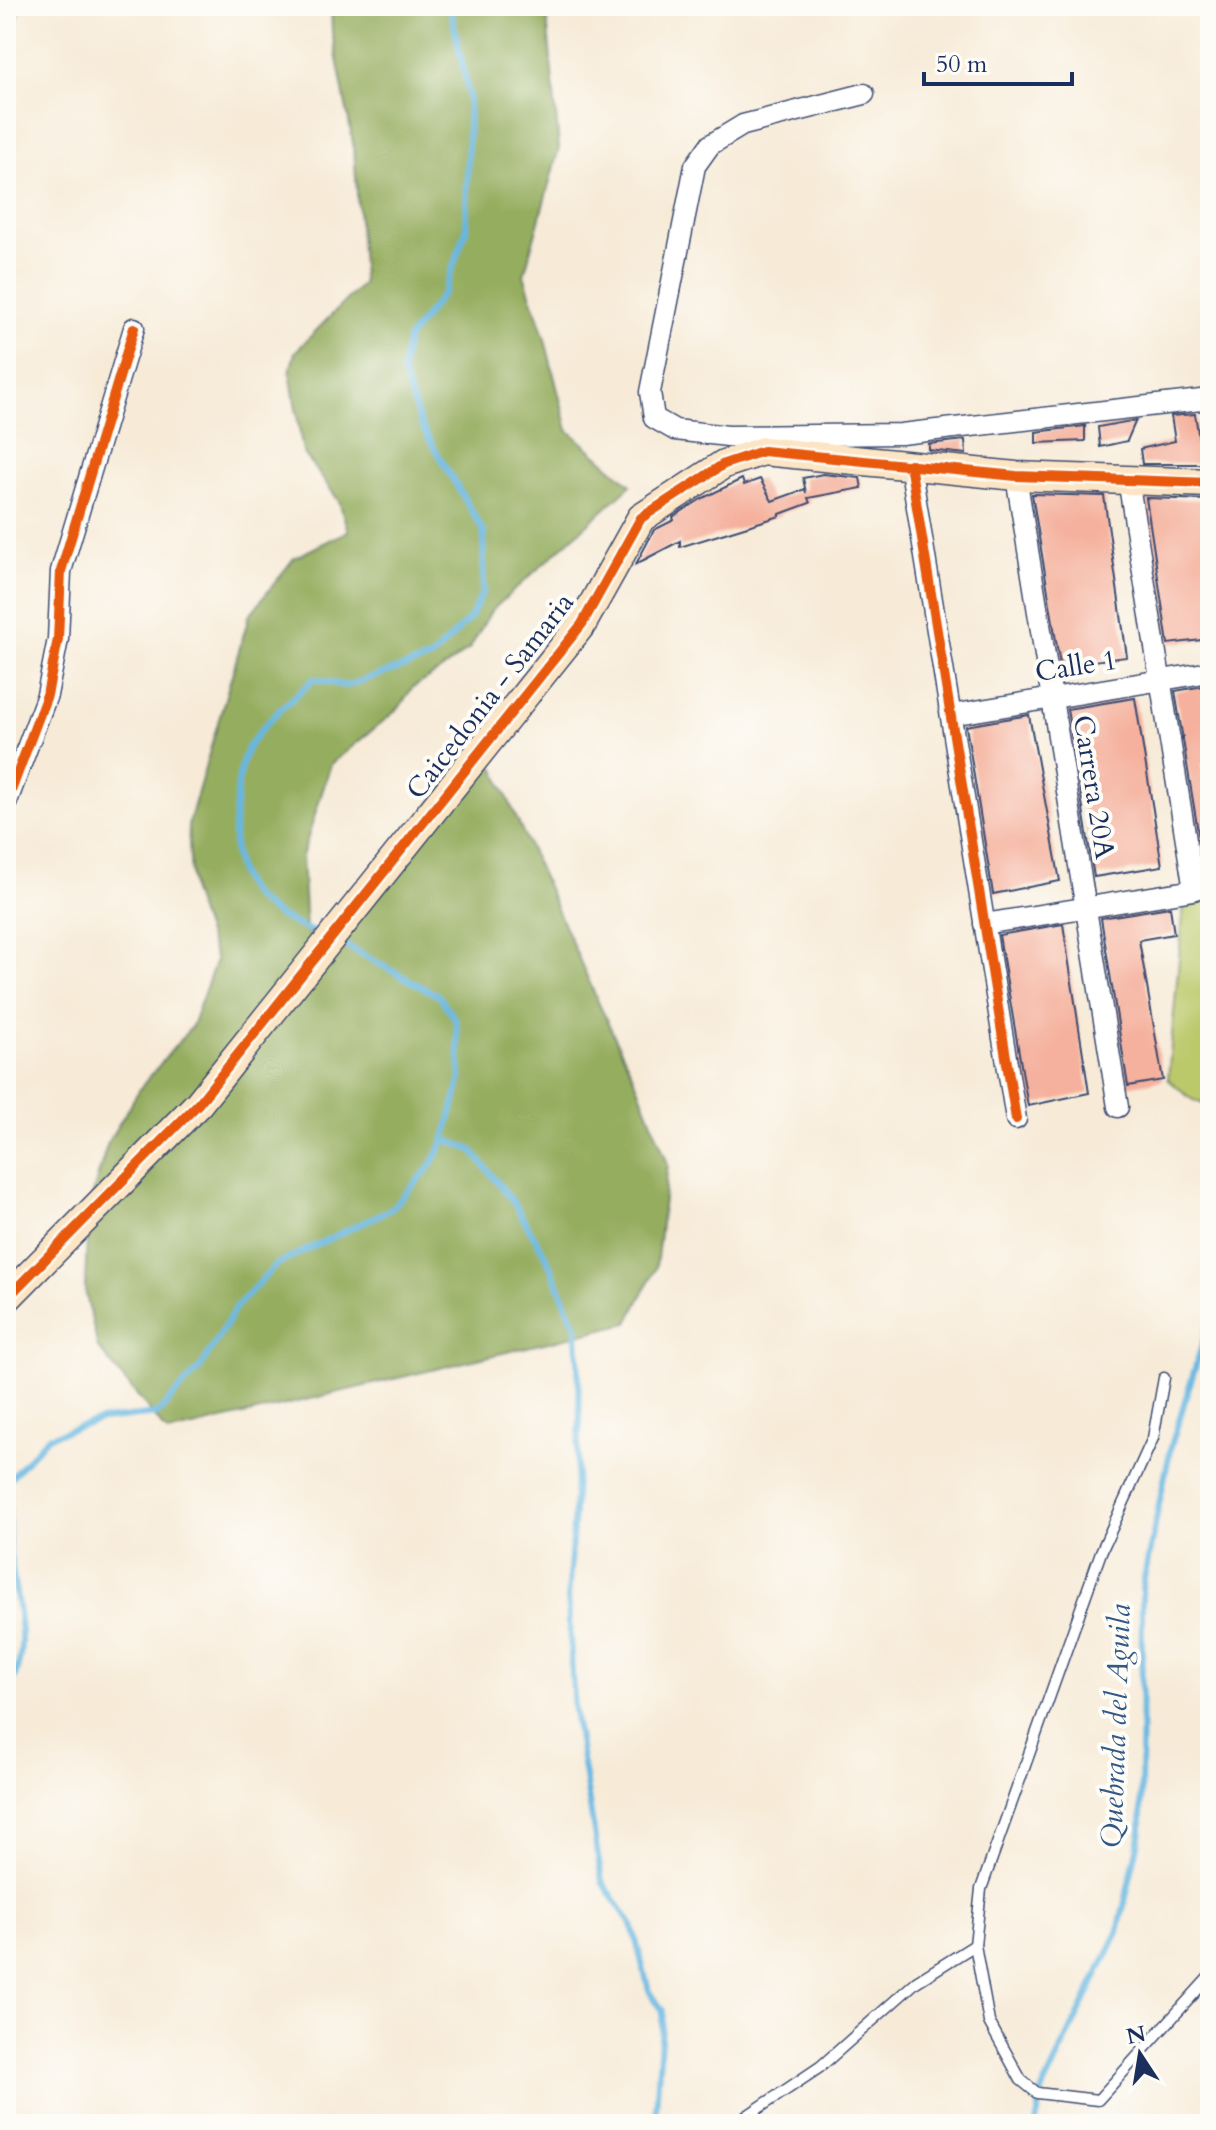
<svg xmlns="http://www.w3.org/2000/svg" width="1216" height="2130" font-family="Cardo,serif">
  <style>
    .green { fill: #bcc96b; stroke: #6c7c64; stroke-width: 2 }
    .forest { fill: #95ad5f; stroke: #586e5e; stroke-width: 2 }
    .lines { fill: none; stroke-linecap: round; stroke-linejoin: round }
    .stream { stroke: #66b7e1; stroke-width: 6 }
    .building { fill: #f5b19d }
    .lane-casing { stroke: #3c4b70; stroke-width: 13 }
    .street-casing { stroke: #3c4b70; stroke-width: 23 }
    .secondary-casing { stroke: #3c4b70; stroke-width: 31 }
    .lane { stroke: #fff; stroke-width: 10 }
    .street { stroke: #fff; stroke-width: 20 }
    .secondary { stroke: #fce5c4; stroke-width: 28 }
    .cycleway-casing { stroke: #fdfcf7; stroke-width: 15 }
    .cycleway { stroke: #e8590c; stroke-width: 10 }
    .labels { text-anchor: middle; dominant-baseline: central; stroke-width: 8; stroke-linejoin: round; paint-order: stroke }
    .street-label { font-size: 28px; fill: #1b2f5e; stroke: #fdfcf7 }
    .water-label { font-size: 30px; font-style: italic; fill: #325885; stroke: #fdfcf7 }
  </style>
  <rect width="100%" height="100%" fill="#fdfcf7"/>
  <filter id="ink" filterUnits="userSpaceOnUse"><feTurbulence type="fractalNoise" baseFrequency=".0125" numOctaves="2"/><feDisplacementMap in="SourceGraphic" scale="16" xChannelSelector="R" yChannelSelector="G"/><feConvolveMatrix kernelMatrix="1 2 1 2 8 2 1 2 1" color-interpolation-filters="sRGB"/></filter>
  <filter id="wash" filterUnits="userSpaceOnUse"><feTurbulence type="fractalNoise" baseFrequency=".006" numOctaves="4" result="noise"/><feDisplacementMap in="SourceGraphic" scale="32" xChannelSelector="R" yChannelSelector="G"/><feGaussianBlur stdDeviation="1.8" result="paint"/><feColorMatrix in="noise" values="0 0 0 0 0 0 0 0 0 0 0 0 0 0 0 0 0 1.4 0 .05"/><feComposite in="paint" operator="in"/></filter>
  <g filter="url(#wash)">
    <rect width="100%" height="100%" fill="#f7ebd8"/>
    <polygon class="green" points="1210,896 1210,1107 1191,1099 1168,1079 1184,904"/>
    <polygon class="forest" points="331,6 546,6 559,148 524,275 544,336 568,430 631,485 491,611 470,648 440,671 412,688 399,708 331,764 302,856 306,931 316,945 466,761 494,767 599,1004 637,1084 668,1164 656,1267 628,1323 168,1433 98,1348 85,1290 88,1210 108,1142 141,1087 192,1026 216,960 192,892 188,826 249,616 294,558 348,531 339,501 303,452 290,372 295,352 363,283 354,148 332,32"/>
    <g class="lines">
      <g class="stream">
        <polyline points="6,48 19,6"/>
        <path d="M323,936C249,906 227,887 236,804C238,785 239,762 250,745C266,719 293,699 314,679L346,686L431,658L471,617L483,591L484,532L422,427L402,372L407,340L444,292L466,230L469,96L450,6"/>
        <polyline points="445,1139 472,1150 513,1202 546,1256 577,1329 580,1421 568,1600 574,1710 602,1881 632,1925 649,1990 663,2011 655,2124"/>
        <path d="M6,1691C37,1651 11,1589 9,1543C8,1522 9,1501 9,1480L48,1437L101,1420L157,1414L201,1367L236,1307L277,1264L391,1209L431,1166L445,1139L461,1078L456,1020L439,996L337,941"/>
        <polyline points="1036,2124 1043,2088 1118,1932 1141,1831 1142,1588 1171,1446 1210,1319"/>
      </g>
    </g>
    <g id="blocks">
      <g class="building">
        <polygon points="1195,414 1199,439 1204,439 1208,464 1142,464 1140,449 1175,441 1171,416"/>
        <polygon points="1136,420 1127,441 1100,447 1098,427"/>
        <polygon points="1085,426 1085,441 1036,443 1036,432"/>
        <polygon points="965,440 966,454 929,450 929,444"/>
        <polygon points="823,474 860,478 862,488 808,498 810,503 780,514 780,516 680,547 680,541 636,564 654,530 674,520 673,517 703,498 742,479 744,485 760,479 772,501 805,489 806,493 803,478"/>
        <polygon points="1032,494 1104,496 1127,657 1060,665"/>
        <polygon points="1146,498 1210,500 1210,639 1168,644"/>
        <polygon points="1210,685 1210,763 1202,764 1210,812 1210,867 1204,868 1175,691"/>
        <polygon points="1135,698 1162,866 1094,877 1067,709"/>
        <polygon points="1029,715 1060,881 993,894 966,726"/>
        <polygon points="1170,907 1174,934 1139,940 1163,1080 1128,1086 1101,918"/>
        <polygon points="1063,924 1089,1093 1028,1106 999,935"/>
      </g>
    </g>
  </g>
  <g filter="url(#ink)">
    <use href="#blocks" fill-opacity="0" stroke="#3c4b70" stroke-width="2"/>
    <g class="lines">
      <g class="lane-casing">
        <g id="lane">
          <polyline points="1164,1378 1153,1438 1101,1552 981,1889 975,1945 989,2022 1021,2080 1037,2093 1098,2100 1210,1976"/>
          <polyline points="740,2124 744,2118 820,2067 916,1982 975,1945"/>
        </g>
      </g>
      <g class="street-casing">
        <g id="street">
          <polyline points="864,94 743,125 710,145 695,166 650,392 654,418 675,430 728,436 901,434 1210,399"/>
          <polyline points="910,464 1016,1119"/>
          <polyline points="1016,476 1118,1107"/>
          <polyline points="951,715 1210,672"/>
          <polyline points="6,804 47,695 58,639 61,571 134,328"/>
          <polyline points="984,924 1194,890 1128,479"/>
        </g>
      </g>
      <g class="secondary-casing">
        <polyline id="secondary" points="6,1299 199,1103 582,624 641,518 724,464 763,451 1016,476 1210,483"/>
      </g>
      <use href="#lane" class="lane"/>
      <use href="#street" class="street"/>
      <use href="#secondary" class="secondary"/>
      <g class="cycleway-casing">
        <g id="cycleway">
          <polyline points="910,464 1016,1119"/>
          <polyline points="6,804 47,695 58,639 61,571 134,328"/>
          <polyline points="6,1299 199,1103 582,624 641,518 724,464 763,451 1016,476 1210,483"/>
        </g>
      </g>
      <use href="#cycleway" class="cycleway"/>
    </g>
  </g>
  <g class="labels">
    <g class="street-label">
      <text transform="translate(1076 666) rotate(-9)">Calle 1</text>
      <text transform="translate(490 696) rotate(-52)">Caicedonia - Samaria</text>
      <text transform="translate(1094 787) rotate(81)">Carrera 20A</text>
    </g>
    <g class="water-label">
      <text transform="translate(1116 1726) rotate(-88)">Quebrada del Aguila</text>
    </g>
  </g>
  <rect width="1216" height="2130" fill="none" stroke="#fdfcf7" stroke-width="32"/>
  <g transform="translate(1140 2054) rotate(348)" stroke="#fdfcf7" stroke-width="6" paint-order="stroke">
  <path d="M0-6L14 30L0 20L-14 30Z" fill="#1b2f5e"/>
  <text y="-12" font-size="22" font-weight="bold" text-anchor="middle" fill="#1b2f5e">N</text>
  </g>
  <path d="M924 72v12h148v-12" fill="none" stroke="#1b2f5e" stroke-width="4"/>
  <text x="936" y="72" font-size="24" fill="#1b2f5e" stroke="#fdfcf7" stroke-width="6" paint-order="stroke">50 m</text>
</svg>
